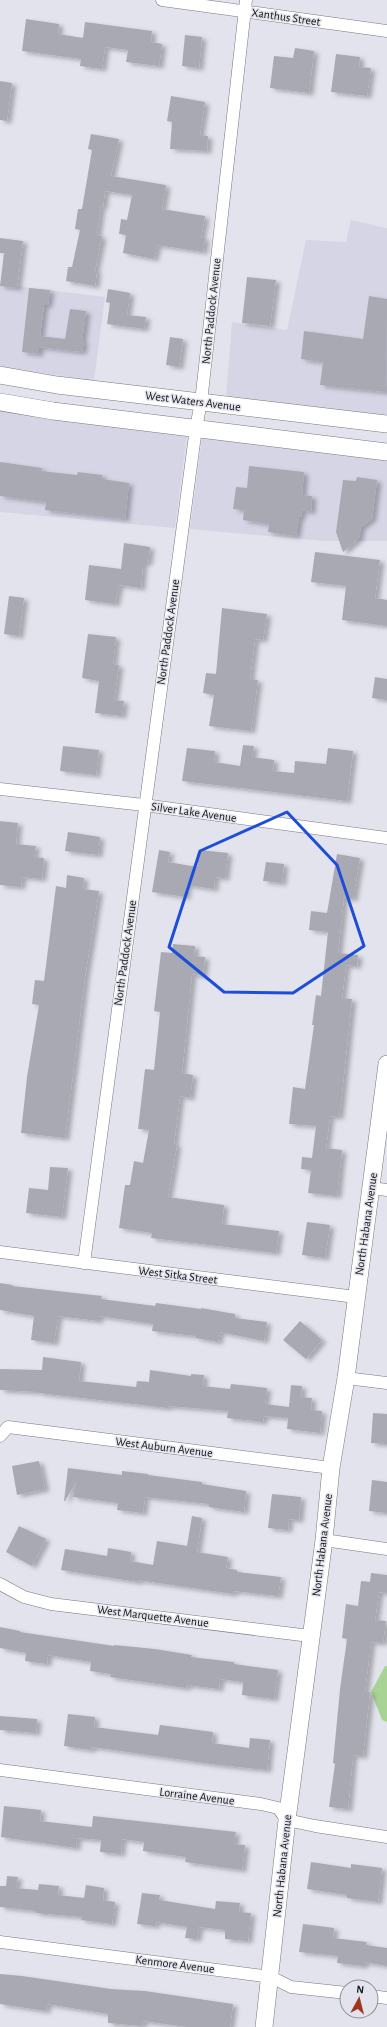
<svg xmlns="http://www.w3.org/2000/svg" width="387" height="2027" font-family="'Alegreya Sans',sans-serif">
  <style>
    .built { fill: #d5d5e6 }
    .green { fill: #a9d395 }
    .building { fill: #a8a9b2; filter: url(#shadow) }
    .lines { fill: none; stroke-linecap: round; stroke-linejoin: round }
    .street-casing { stroke: #787881; stroke-width: 13 }
    .secondary-casing { stroke: #787881; stroke-width: 18 }
    .street { stroke: #fff; stroke-width: 12 }
    .secondary { stroke: #fff; stroke-width: 17 }
    .marked { fill: none; stroke: #1d4ed8; stroke-width: 3; stroke-linejoin: round }
    .labels { text-anchor: middle; dominant-baseline: central; stroke-width: 3; stroke-linejoin: round; paint-order: stroke }
    .street-label { font-size: 12px; fill: #141417; stroke: #e3e3ed }
  </style>
  <defs>
    <filter id="shadow"><feDropShadow dx="4.5" dy="2.5" stdDeviation="2" flood-color="#0004"/></filter>
  </defs>
  <rect width="100%" height="100%" fill="#e3e3ed"/>
  <g class="built">
    <polygon points="351,220 387,228 387,416 226,397 232,322 287,330 306,240 346,242"/>
    <polygon points="0,284 105,297 94,381 0,366"/>
    <polygon points="0,410 187,435 175,528 0,512"/>
    <polygon points="202,437 387,460 387,541 324,541 190,529"/>
  </g>
  <polygon class="green" points="385,1666 387,1666 387,1722 382,1720 371,1692"/>
  <g class="building">
    <polygon points="26,19 59,24 58,34 83,38 85,22 152,31 151,42 162,44 159,66 126,62 128,50 105,47 102,69 80,66 81,59 22,51"/>
    <polygon points="185,35 202,37 199,68 182,66"/>
    <polygon points="295,48 314,51 309,93 270,88 274,56 293,58"/>
    <polygon points="336,54 360,57 359,67 371,68 367,96 331,92"/>
    <polygon points="0,81 12,83 7,121 0,120"/>
    <polygon points="171,96 205,102 200,135 208,136 207,151 170,149 172,122 167,121"/>
    <polygon points="91,134 119,139 111,176 166,185 162,209 205,216 201,238 205,238 203,252 157,245 154,259 123,253 126,235 119,234 121,219 127,220 132,195 105,191 103,207 101,206 97,235 102,236 95,271 97,271 95,286 66,281 68,267 72,267 80,230 75,229 78,209 82,209 92,150 88,149"/>
    <polygon points="0,238 23,241 17,288 0,286 4,253 0,253"/>
    <polygon points="247,277 276,280 270,326 242,323"/>
    <polygon points="29,288 50,290 48,305 44,305 40,336 65,339 70,309 86,311 82,341 84,341 82,352 39,347 39,354 22,352"/>
    <polygon points="108,289 130,293 127,315 146,317 144,329 107,324 110,303 106,302"/>
    <polygon points="369,296 387,299 386,392 320,385 323,362 301,359 304,331 363,339"/>
    <polygon points="170,337 183,339 179,367 166,365"/>
    <polygon points="0,462 42,468 41,471 77,475 78,472 102,475 102,479 129,483 125,519 45,510 46,502 0,496"/>
    <polygon points="249,466 304,472 302,495 312,496 311,512 302,510 301,517 299,517 296,536 268,532 269,524 243,520 244,510 233,509 236,487 247,488"/>
    <polygon points="357,477 377,480 372,519 361,527 359,538 343,552 336,532 343,480 356,481"/>
    <polygon points="124,543 150,547 148,563 143,563 141,588 119,585 115,604 85,600 89,565 121,569"/>
    <polygon points="315,552 380,560 375,598 387,600 387,626 342,620 346,586 311,582"/>
    <polygon points="9,596 24,598 19,636 4,634"/>
    <polygon points="222,608 267,614 263,640 255,639 250,679 258,680 251,731 209,726 214,695 203,693 206,673 216,674"/>
    <polygon points="88,634 116,637 113,664 119,665 114,700 124,701 122,716 95,713 99,681 82,678"/>
    <polygon points="375,677 387,679 387,700 372,698"/>
    <polygon points="243,745 254,746 252,757 274,760 273,771 294,773 295,761 326,764 328,748 353,751 347,801 182,781 187,748 215,751 214,762 240,766"/>
    <polygon points="63,746 99,750 96,775 60,771"/>
    <polygon points="0,821 18,823 16,844 36,846 34,857 44,858 42,879 22,877 21,887 0,885"/>
    <polygon points="68,832 100,837 98,855 65,851"/>
    <polygon points="159,850 170,852 168,862 197,867 200,850 228,853 225,878 215,877 214,889 187,885 186,897 152,892"/>
    <polygon points="337,854 360,858 353,899 344,897 338,953 358,955 357,966 346,965 342,998 352,999 342,1093 339,1117 330,1116 326,1148 342,1150 337,1196 308,1193 311,1170 301,1169 302,1157 312,1158 316,1126 289,1124 293,1087 305,1089 314,1025 312,1025 316,995 321,996 328,932 309,930 311,911 327,913"/>
    <polygon points="266,862 284,864 282,883 263,881"/>
    <polygon points="67,875 84,878 83,889 99,891 85,977 65,1138 21,1133 27,1077 39,1005 32,1004 35,980 44,981 56,886 66,888"/>
    <polygon points="173,944 195,946 194,956 205,957 203,976 192,974 182,1073 193,1075 190,1098 180,1096 174,1144 177,1145 168,1197 224,1205 222,1224 279,1231 276,1253 151,1238 152,1233 119,1228 125,1185 130,1185 134,1161 143,1163 149,1130 138,1129 145,1069 154,1070 160,1012 154,1011 161,952 172,953"/>
    <polygon points="50,1167 68,1168 62,1217 26,1213 29,1188 48,1190"/>
    <polygon points="307,1222 330,1225 325,1258 302,1255"/>
    <polygon points="0,1283 13,1285 12,1286 102,1296 101,1299 155,1306 156,1303 201,1309 201,1308 235,1314 235,1318 267,1322 264,1341 220,1332 218,1342 196,1338 196,1336 152,1331 153,1324 99,1316 99,1321 58,1316 54,1343 31,1340 34,1316 0,1310"/>
    <polygon points="300,1321 322,1340 306,1359 283,1340"/>
    <polygon points="43,1357 81,1362 79,1381 136,1387 137,1381 149,1382 150,1370 191,1376 191,1374 204,1375 203,1386 230,1389 231,1384 267,1388 265,1404 289,1407 291,1385 302,1386 301,1397 312,1398 311,1410 322,1411 320,1433 287,1429 288,1418 264,1416 263,1422 227,1418 228,1411 168,1406 168,1408 39,1393 39,1392 0,1390 0,1369 42,1370"/>
    <polygon points="373,1413 387,1414 387,1444 371,1443"/>
    <polygon points="39,1461 45,1489 17,1495 12,1466"/>
    <polygon points="68,1468 122,1475 122,1471 148,1474 148,1475 202,1482 202,1484 246,1491 244,1512 209,1507 209,1504 145,1497 143,1513 117,1510 118,1503 73,1497 76,1482 65,1501 64,1501"/>
    <polygon points="372,1480 387,1482 387,1513 369,1511"/>
    <polygon points="272,1494 301,1497 299,1520 289,1519 288,1530 268,1528"/>
    <polygon points="192,1516 202,1518 197,1552 228,1557 226,1568 237,1570 237,1572 281,1577 278,1596 234,1591 233,1594 138,1580 138,1582 61,1570 65,1549 107,1556 108,1548 131,1552 130,1561 153,1565 157,1541 187,1546"/>
    <polygon points="19,1526 46,1539 32,1566 6,1552"/>
    <polygon points="371,1573 387,1575 387,1593 379,1592 375,1620 386,1621 383,1643 371,1642 365,1691 370,1692 363,1756 353,1755 348,1809 329,1807 335,1764 333,1763 340,1689 347,1639 342,1638 346,1604 358,1606 361,1581 370,1582"/>
    <polygon points="0,1627 20,1631 20,1632 114,1646 114,1645 155,1649 192,1655 191,1657 234,1662 234,1664 278,1670 274,1699 242,1695 243,1682 220,1679 219,1689 187,1685 186,1688 110,1677 111,1674 90,1671 91,1662 48,1655 47,1664 25,1661 26,1653 0,1648"/>
    <polygon points="68,1714 95,1717 94,1727 158,1735 160,1725 213,1732 212,1743 249,1748 250,1738 270,1740 267,1770 219,1765 92,1747 91,1750 64,1746"/>
    <polygon points="0,1716 37,1719 36,1733 0,1730"/>
    <polygon points="4,1806 41,1810 40,1821 92,1827 93,1816 236,1832 234,1844 245,1845 242,1870 185,1862 186,1857 143,1851 144,1842 122,1839 121,1854 100,1852 101,1840 77,1838 76,1848 1,1837"/>
    <polygon points="311,1862 351,1868 351,1864 382,1868 378,1902 347,1898 347,1895 307,1889"/>
    <polygon points="7,1876 18,1877 16,1888 38,1890 39,1884 59,1886 58,1895 84,1898 86,1885 104,1888 103,1900 115,1902 112,1924 81,1920 82,1917 36,1913 36,1911 0,1907 0,1886 6,1886"/>
    <polygon points="142,1893 160,1895 159,1900 215,1909 216,1901 240,1903 239,1912 251,1913 248,1941 225,1939 225,1930 199,1927 197,1939 185,1938 187,1927 156,1922 155,1926 137,1924"/>
    <polygon points="303,1924 334,1928 333,1938 367,1942 366,1945 387,1948 387,1966 364,1962 364,1966 337,1963 338,1956 299,1952"/>
    <polygon points="0,1974 22,1976 111,1989 145,1991 233,2004 230,2027 187,2027 143,2021 142,2026 108,2023 108,2014 47,2004 46,2011 0,2004"/>
  </g>
  <g class="lines">
    <g class="street-casing">
      <g id="street">
        <polyline points="162,0 387,31"/>
        <polyline points="0,789 144,805 387,838"/>
        <polyline points="372,1188 387,1190"/>
        <polyline points="0,1252 356,1297"/>
        <polyline points="84,1263 196,428 201,402 246,0"/>
        <polyline points="346,1378 387,1383"/>
        <polyline points="0,1436 8,1427 331,1468"/>
        <polyline points="324,1540 387,1549"/>
        <polyline points="0,1584 24,1597 51,1604 310,1636"/>
        <polyline points="0,1770 261,1804 278,1808 287,1820 315,1826 387,1837"/>
        <polyline points="0,1942 271,1977 291,1987 347,1993"/>
        <polyline points="371,1996 387,1998"/>
      </g>
    </g>
    <g class="secondary-casing">
      <g id="secondary">
        <polyline points="0,375 57,385 387,424"/>
        <polyline points="0,402 53,411 387,452"/>
        <polyline points="264,2027 287,1820 324,1540 331,1468 346,1378 387,1064"/>
      </g>
    </g>
    <use href="#street" class="street"/>
    <use href="#secondary" class="secondary"/>
  </g>
  <path class="marked" d="M287,812L337,865L364,946L293,993L224,992L169,947L200,851Z"/>
  <g class="labels">
    <g class="street-label">
      <text transform="translate(286 17) rotate(8)">Xanthus Street</text>
      <text transform="translate(211 311) rotate(-84)">North Paddock Avenue</text>
      <text transform="translate(193 401) rotate(7)">West Waters Avenue</text>
      <text transform="translate(168 632) rotate(-82)">North Paddock Avenue</text>
      <text transform="translate(194 812) rotate(8)">Silver Lake Avenue</text>
      <text transform="translate(125 953) rotate(-82)">North Paddock Avenue</text>
      <text transform="translate(366 1224) rotate(-82)">North Habana Avenue</text>
      <text transform="translate(178 1275) rotate(7)">West Sitka Street</text>
      <text transform="translate(164 1447) rotate(7)">West Auburn Avenue</text>
      <text transform="translate(322 1545) rotate(-83)">North Habana Avenue</text>
      <text transform="translate(153 1616) rotate(7)">West Marquette Avenue</text>
      <text transform="translate(197 1796) rotate(7)">Lorraine Avenue</text>
      <text transform="translate(282 1866) rotate(-84)">North Habana Avenue</text>
      <text transform="translate(175 1964) rotate(7)">Kenmore Avenue</text>
    </g>
  </g>
  <g transform="translate(359 1999) rotate(7)"><circle r="19" fill="#e3e3ed" stroke="#909097"/>
  <path d="M0-3L7 15L0 10L-7 15Z" fill="#9f371e"/>
  <text y="-6" font-size="11" font-weight="bold" text-anchor="middle" fill="#141417">N</text>
  </g>
</svg>
